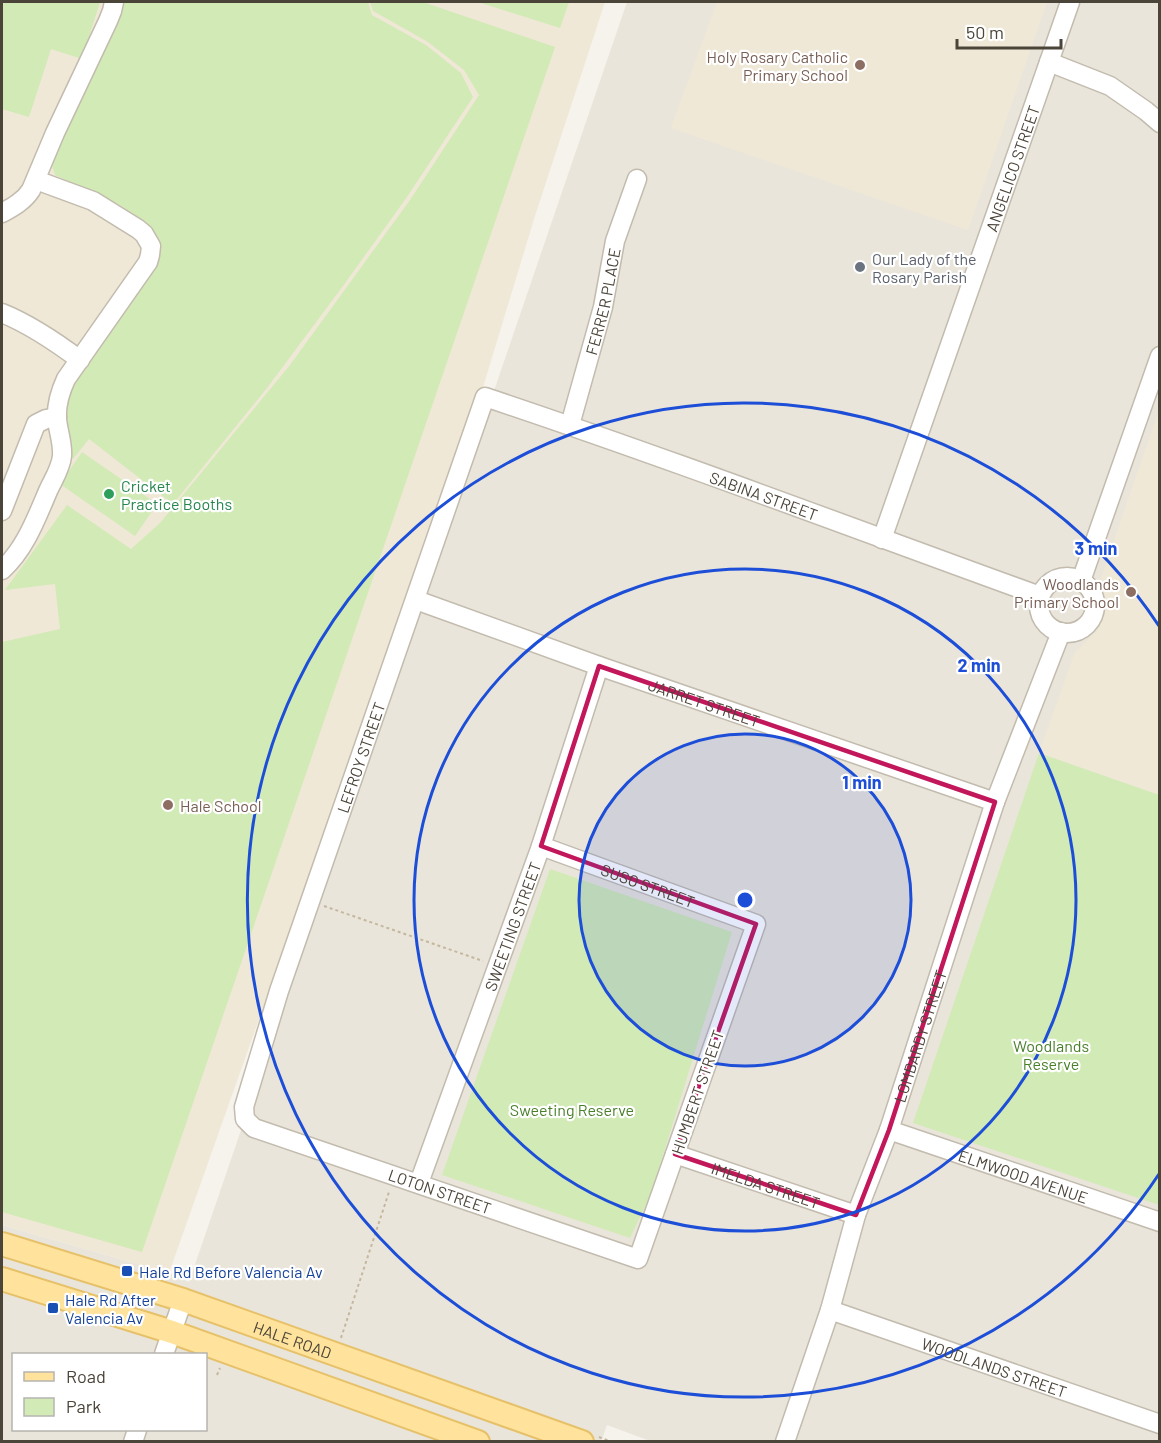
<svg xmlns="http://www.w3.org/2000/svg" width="1161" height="1443" font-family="Barlow,sans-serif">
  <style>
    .residential { fill: #eae5da; fill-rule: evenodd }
    .education { fill: #efe8d6 }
    .green { fill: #d2eab5 }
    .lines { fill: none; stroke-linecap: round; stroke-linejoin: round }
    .minor-casing { stroke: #c2bbae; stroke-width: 21 }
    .major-casing { stroke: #e6c16a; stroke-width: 26 }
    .path { stroke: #c4b79f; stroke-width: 2; stroke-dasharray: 3 3; stroke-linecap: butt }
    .minor { stroke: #fff; stroke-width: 18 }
    .major { stroke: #ffe39c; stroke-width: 22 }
    .marked { fill: none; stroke: #c2185b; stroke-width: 4.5; stroke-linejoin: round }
    .ring { fill: none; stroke: #1d4ed8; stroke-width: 3 }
    .education-dot { fill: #8d6e63; stroke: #fff; stroke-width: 2 }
    .worship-dot { fill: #6b7280; stroke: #fff; stroke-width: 2 }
    .leisure-dot { fill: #2e9e5b; stroke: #fff; stroke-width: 2 }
    .transit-dot { fill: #1a4fb4; stroke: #fff; stroke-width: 2 }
    .labels { text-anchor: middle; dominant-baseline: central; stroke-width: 4.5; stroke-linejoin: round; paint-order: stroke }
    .education-label { font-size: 16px; fill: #785e54; stroke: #fff; text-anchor: end }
    .street-label { font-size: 16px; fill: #4b4439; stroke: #fff }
    .worship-label { font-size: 16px; fill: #5b616d; stroke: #fff; text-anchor: start }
    .leisure-label { font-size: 16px; fill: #27864d; stroke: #fff; text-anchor: start }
    .park-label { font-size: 16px; fill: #4a7f2a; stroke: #fff }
    .transit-label { font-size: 16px; fill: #164399; stroke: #fff; text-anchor: start }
    .centre { fill: #1d4ed8; stroke: #fff; stroke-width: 3 }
    .ring-label { font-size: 18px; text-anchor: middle; font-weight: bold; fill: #1d4ed8; stroke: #fff; stroke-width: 4.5; stroke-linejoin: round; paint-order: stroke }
  </style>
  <rect width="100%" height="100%" fill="#f6f3ec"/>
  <path class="residential" d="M627,2H1159V1441L653,1442L607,1425L601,1442L2,1441V1225L169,1273L189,1282ZM14,1354H206V1430H14Z"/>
  <g class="education">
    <polygon points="2,2 605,2 535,216 484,384 169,1273 2,1225"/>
    <polygon points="717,2 1047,2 968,230 671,128"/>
    <polygon points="1159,410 1159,795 1039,753 1075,652 1098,630 1107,604 1100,581"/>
  </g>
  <g class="green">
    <polygon points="2,2 100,2 82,59 51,49 29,117 2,109"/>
    <polygon points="123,2 368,2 372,15 426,45 461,73 473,97 407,197 343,286 267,388 173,504 89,439 73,459 66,453 62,403 76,374 160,253 160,240 145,222 120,205 55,175 50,159 110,34"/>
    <polygon points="370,2 423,2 555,47 142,1252 2,1212 2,642 60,629 55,584 5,590 67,505 131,549 160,523 290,365 410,200 479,95 464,70 428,42 373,11"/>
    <polygon points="478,2 569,2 560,28"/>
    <polygon points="82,452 157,504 135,536 60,484"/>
    <polygon points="1039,753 1159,795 1159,1205 913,1123"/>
    <polygon points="550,869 732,932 651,1194 630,1238 442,1175"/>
  </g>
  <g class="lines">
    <g class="minor-casing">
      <g id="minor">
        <polyline points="1049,62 1110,86 1146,111 1160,123"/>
        <path d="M2,213C13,207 24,201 31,190L55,133L108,21L112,11L114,2"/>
        <path d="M2,313C29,324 56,342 80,360"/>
        <path id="s1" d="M570,425L603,307L615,241L637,179"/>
        <polyline points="2,511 36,424 46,419 57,417"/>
        <path id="s2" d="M882,539L1070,2"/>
        <path d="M2,570C25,549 36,519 48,491C53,480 61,468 62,456C63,443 58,431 57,419C56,404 60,392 66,379L148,262L150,255L151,246L144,234L138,229L93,201L36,180"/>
        <circle cx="1067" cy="605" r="28"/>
        <polyline points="1081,581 1160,356"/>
        <path id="s3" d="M416,600L599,666L995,802"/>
        <path id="s4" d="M541,846L756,924L638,1259L254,1128L245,1119L244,1107L279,991L485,397C671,459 855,529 1040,596"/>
        <path id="s5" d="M889,1130L1160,1222"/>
        <path id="s6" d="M675,1154L856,1215"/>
        <path id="s7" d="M419,1183L541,846L599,666"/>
        <path id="s8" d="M830,1310L1160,1424"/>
        <polyline points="164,1354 183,1300"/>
        <polyline points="133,1442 137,1430"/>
        <path id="s9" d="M785,1442L830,1310L856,1215L889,1130L995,802L1061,632"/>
      </g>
    </g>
    <g class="major-casing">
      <g id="major">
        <path id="s10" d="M2,1244L183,1300L582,1442"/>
        <polyline points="2,1279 172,1332 478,1442"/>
      </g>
    </g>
    <g class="path">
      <polyline points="324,906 483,961"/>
      <polyline points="341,1338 389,1192"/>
      <polyline points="217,1375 220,1368"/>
      <polyline points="599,1437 612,1442"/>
    </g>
    <use href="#minor" class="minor"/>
    <use href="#major" class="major"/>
  </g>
  <path class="marked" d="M599,666L995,802L889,1130L856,1215L675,1154L756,924L541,846Z"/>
  <circle cx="745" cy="900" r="166" fill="#1d4ed8" fill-opacity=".12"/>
  <g class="ring">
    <circle cx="745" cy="900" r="166"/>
    <circle cx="745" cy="900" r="331"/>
    <path d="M1159 1174A497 497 0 1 1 1159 626"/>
  </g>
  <g class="education-dot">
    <circle cx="860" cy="65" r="6"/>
    <circle cx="1131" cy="592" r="6"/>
    <circle cx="168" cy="805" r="6"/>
  </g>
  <circle class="worship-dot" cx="860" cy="267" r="6"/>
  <circle class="leisure-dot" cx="109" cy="494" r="6"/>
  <g class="transit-dot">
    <rect x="121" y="1265" width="12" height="12" rx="3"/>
    <rect x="47" y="1302" width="12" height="12" rx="3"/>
  </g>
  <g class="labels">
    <g class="education-label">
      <text x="848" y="56">Holy Rosary Catholic<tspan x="848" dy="18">Primary School</tspan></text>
      <text x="1119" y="583">Woodlands<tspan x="1119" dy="18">Primary School</tspan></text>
      <text x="180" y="805" text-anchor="start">Hale School</text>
    </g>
    <g class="street-label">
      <text stroke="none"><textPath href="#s2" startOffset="393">ANGELICO STREET</textPath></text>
      <text stroke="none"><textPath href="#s1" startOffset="128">FERRER PLACE</textPath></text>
      <text stroke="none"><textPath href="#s4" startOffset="2060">SABINA STREET</textPath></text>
      <text stroke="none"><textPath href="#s3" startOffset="306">JARRET STREET</textPath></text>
      <text stroke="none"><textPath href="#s4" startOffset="1383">LEFROY STREET</textPath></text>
      <text stroke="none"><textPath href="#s4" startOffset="114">SUSO STREET</textPath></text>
      <text stroke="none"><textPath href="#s7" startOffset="273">SWEETING STREET</textPath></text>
      <text stroke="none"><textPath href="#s9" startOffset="428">LOMBARDY STREET</textPath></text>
      <text transform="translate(697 1092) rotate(-71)">HUMBERT STREET</text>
      <text stroke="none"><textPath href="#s5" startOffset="142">ELMWOOD AVENUE</textPath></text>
      <text stroke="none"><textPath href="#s6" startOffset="96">IMELDA STREET</textPath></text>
      <text transform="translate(440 1191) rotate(19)">LOTON STREET</text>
      <text stroke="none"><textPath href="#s10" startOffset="306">HALE ROAD</textPath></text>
      <text stroke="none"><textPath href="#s8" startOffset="174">WOODLANDS STREET</textPath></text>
    </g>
    <g class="worship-label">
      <text x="872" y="258">Our Lady of the<tspan x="872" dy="18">Rosary Parish</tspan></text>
    </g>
    <g class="leisure-label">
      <text x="121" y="485">Cricket<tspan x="121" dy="18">Practice Booths</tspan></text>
    </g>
    <g class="park-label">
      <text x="1051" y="1045">Woodlands<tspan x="1051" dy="18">Reserve</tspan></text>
      <text x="572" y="1109">Sweeting Reserve</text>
    </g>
    <g class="transit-label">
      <text x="139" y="1271">Hale Rd Before Valencia Av</text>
      <text x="65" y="1299">Hale Rd After<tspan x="65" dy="18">Valencia Av</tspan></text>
    </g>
  </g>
  <circle cx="745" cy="900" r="9" class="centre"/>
  <g class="ring-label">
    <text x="1096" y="555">3 min</text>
    <text x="979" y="672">2 min</text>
    <text x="862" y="789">1 min</text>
  </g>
  <rect width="1161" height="1443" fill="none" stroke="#4b4439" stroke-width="6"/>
  <rect x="12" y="1353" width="195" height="78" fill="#ffffff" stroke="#b7b4b0" stroke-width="1.5"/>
  <rect x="24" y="1372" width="30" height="9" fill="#ffe39c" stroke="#b7b4b0" stroke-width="1.5"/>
  <text x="66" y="1383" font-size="18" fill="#4b4439">Road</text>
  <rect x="24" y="1398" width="30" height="18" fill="#d2eab5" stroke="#b7b4b0" stroke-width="1.5"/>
  <text x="66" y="1413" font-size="18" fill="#4b4439">Park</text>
  <path d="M957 39v9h104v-9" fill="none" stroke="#4b4439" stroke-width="3"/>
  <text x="966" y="39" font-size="18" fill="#4b4439" stroke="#ffffff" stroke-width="4.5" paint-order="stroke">50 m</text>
</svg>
